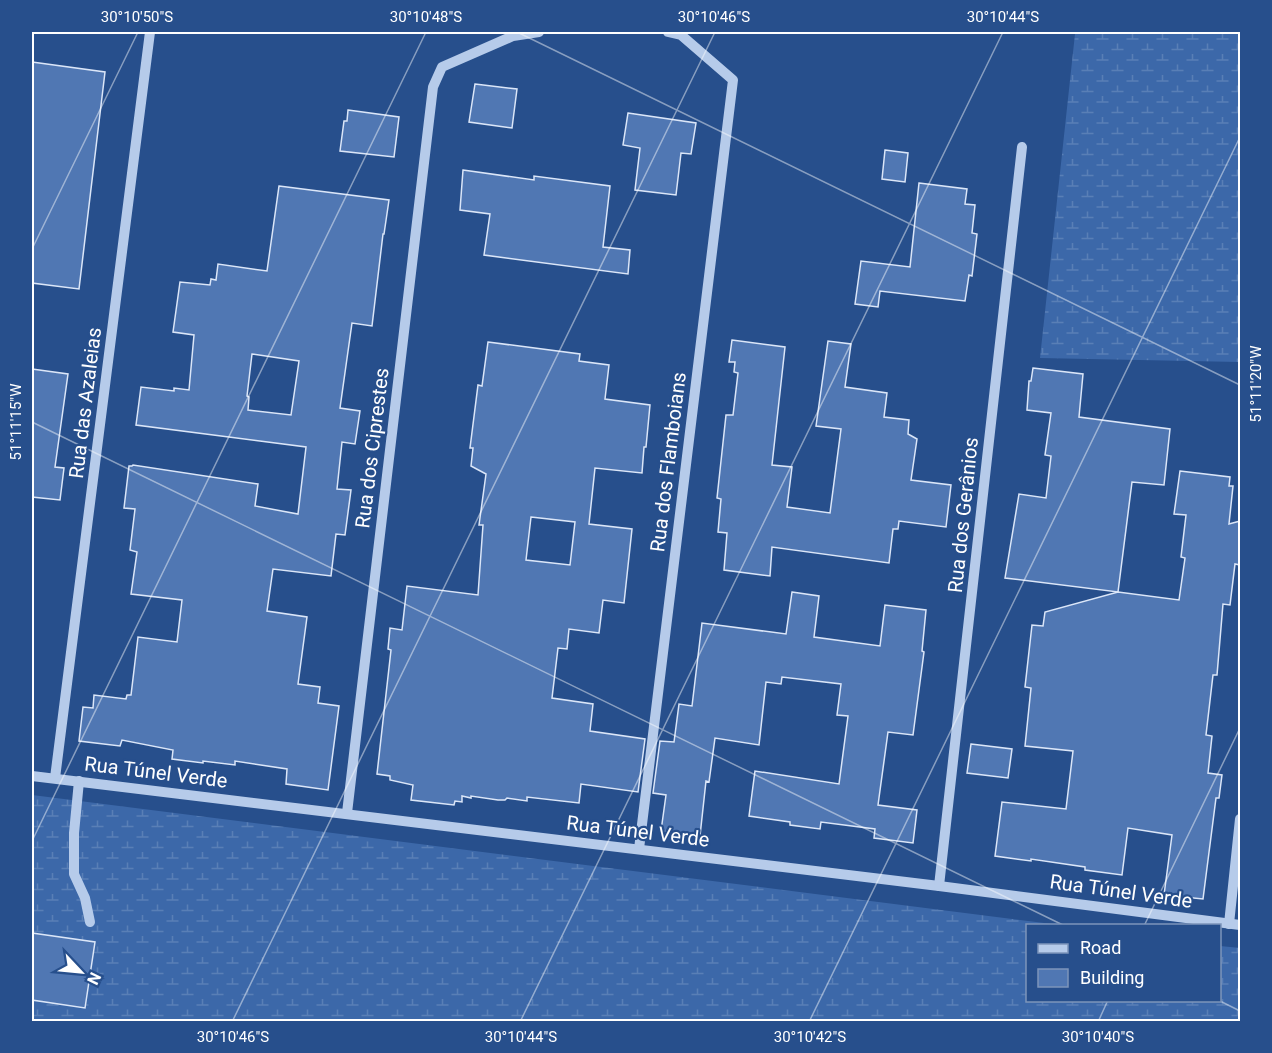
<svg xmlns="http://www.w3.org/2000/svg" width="1272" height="1053" font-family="Roboto,sans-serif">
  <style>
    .wetland { fill: url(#wetland-marsh) }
    .building { fill: #5077b3; stroke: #dbe6f8; stroke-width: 1.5; fill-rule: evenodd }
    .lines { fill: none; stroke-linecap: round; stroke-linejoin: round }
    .minor { stroke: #b6cbea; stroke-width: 10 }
    .ticks { fill: none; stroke: #fff; stroke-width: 1.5; stroke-opacity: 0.45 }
    .labels { text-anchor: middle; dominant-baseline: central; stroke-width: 4.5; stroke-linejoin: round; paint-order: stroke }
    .street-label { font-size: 20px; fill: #fff; stroke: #274f8c }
    .neatline { fill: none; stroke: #fff; stroke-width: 2 }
    .ticks-label { font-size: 15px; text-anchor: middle; fill: #fff }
  </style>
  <defs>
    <pattern id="wetland-marsh" width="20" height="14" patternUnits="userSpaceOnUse" patternTransform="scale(1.5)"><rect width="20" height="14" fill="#3c68a9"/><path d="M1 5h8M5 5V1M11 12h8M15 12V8" fill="none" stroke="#597fb6"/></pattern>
  </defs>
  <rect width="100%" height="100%" fill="#274f8c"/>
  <g class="wetland">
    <polygon points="1055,32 1240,32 1240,362 1040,358 1075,34"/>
    <polygon points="32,795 1060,925 1028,926 1028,1000 1220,1000 1220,946 1240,948 1240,1021 32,1021"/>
  </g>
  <g class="building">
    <polygon points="32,62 105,72 79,289 32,283"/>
    <polygon points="475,84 517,89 512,128 469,122"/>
    <polygon points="348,110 399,117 394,157 340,151 344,121 347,121"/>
    <polygon points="628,113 696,123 691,154 681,153 676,195 635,190 640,148 623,145"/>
    <polygon points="885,150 908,153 905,182 882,179"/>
    <polygon points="463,170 534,180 534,176 610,186 603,247 630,250 628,274 484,255 490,214 460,210"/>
    <polygon points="919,183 967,189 965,204 975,205 972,233 977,234 972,276 969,275 965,301 880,291 878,307 855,304 861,261 910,267"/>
    <path d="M279,186L389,200L384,234H383L372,326L352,323L340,408L360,411L355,444L342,442L337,489L351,490L345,535L336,534L331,576L273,569L267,611L307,617L298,684L320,687L318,703L339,706L328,790L286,784L287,769L235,761V765L203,761V763L172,759L173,750L122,740L120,746L79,741L83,707L93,708L94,695L126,699L127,695H131L138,637L177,642L182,600L131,594L137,552L130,550L135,509L124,508L129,466H132L133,465L258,484L255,506L298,514L306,447L136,425L141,387L174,391V388L189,390L194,335L173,332L180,282L210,285L211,279L216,280L218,264L267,271ZM252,354L299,361L291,415L248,410L249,397L247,396Z"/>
    <polygon points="732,340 785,347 772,465 792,467 787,507 830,513 841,429 816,426 828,341 851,344 845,387 887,393 884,417 909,420 908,434 917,439 911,480 951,485 946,527 899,521 898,529 893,529 889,563 772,547 770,576 724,570 727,533 718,532 721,499 717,498 726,415 733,415 738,373 734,372 735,362 729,362"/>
    <path d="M488,342L580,354L579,361L609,365L605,399L650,405L646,447H644L642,473L595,468L589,524L632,529L624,603L603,600L599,633L569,629L567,649L558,648L552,698L593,704L590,731L645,739L638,792L581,784L579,803L527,797V801L507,798L505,800H498L471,796V798L462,796V802L455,801L454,805L411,800L413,785L390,780V776L377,774L391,650L388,649L390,628L402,630L407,586L478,595L483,525H479L486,474L471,466L473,448H470L478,385L482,386ZM531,517L575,522L570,565L526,560Z"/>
    <polygon points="1033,368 1083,374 1079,417 1170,429 1164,485 1132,482 1118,592 1005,578 1019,494 1046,498 1051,456 1045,455 1051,413 1027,410 1029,381 1031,381"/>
    <polygon points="32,369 68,374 55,467 64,468 60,500 32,497"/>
    <polygon points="1180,471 1230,477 1229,486 1233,486 1229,524 1240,521 1240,565 1235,564 1230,605 1223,604 1217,675 1213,675 1206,735 1212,736 1208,773 1222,775 1219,798 1216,798 1203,899 1164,895 1172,835 1128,828 1122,875 1085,870 1085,867 1031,859 1031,861 995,856 1002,802 1066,809 1073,751 1025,746 1031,688 1025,687 1032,625 1043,626 1045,612 1118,592 1179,600 1185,558 1181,557 1186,515 1174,514"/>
    <polygon points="792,592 819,596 814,637 880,646 885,605 926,610 922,651 924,652 913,735 888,732 878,805 917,810 913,843 874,838 875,829 821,822 820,829 790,825 790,822 749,816 755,771 839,784 848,716 837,715 841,684 782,677 781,684 766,682 759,745 715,738 709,782 706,781 700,836 661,831 666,795 653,793 660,741 674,742 679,704 692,706 702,623 786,634"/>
    <polygon points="971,744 1012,749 1008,778 967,773"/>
    <polygon points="32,933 95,942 85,1008 32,1000"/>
  </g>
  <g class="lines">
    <g class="minor">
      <polyline points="32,776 939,886 1240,925"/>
      <polyline points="55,778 150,32"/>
      <polyline points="79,781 74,833 74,874 85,898 90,922"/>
      <polyline points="347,813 433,87 442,67 513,36 539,32"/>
      <polyline points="639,849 733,80 681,35 668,32"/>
      <polyline points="939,886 1022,147"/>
      <polyline points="1229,924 1240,819"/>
    </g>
  </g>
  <path class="ticks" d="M517,32L1240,385M32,249L138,32M32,422L1065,926M32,841L426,32M1144,926L1240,728M1218,1000L1240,1011M232,1022L715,32M520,1022L1003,32M809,1022L1240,137M1098,1022L1108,1000"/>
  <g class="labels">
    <g class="street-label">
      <text transform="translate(85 403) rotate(-83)">Rua das Azaleias</text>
      <text transform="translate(372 448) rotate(-83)">Rua dos Ciprestes</text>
      <text transform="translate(668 462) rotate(-83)">Rua dos Flamboians</text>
      <text transform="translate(963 515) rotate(-84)">Rua dos Gerânios</text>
      <text transform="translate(156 772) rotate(7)">Rua Túnel Verde</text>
      <text transform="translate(638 831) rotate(7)">Rua Túnel Verde</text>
      <text transform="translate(1121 891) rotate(8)">Rua Túnel Verde</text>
    </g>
  </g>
  <rect width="1272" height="1053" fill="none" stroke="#274f8c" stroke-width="66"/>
  <rect x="1026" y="924" width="195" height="78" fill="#274f8c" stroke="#7d95ba" stroke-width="1.5"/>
  <rect x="1038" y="944" width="30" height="9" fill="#b6cbea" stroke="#7d95ba" stroke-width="1.5"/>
  <text x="1080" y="954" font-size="18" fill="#ffffff">Road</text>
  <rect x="1038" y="969" width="30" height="18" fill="#5077b3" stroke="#7d95ba" stroke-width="1.5"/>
  <text x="1080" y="984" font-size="18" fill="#ffffff">Building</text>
  <g transform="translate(81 972) rotate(116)" stroke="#274f8c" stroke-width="4.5" paint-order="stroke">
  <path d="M0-4.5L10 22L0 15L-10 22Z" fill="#ffffff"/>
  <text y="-9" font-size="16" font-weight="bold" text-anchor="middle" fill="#ffffff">N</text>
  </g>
  <rect x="33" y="33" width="1206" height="987" class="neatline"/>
  <g class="ticks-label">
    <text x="137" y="22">30°10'50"S</text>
    <text x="426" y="22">30°10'48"S</text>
    <text x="714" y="22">30°10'46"S</text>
    <text x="1003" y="22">30°10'44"S</text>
    <text transform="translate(1256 384) rotate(-90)" y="5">51°11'20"W</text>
    <text transform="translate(16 422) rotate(-90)" y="5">51°11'15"W</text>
    <text x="233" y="1042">30°10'46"S</text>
    <text x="521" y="1042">30°10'44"S</text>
    <text x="810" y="1042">30°10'42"S</text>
    <text x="1098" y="1042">30°10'40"S</text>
  </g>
</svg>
